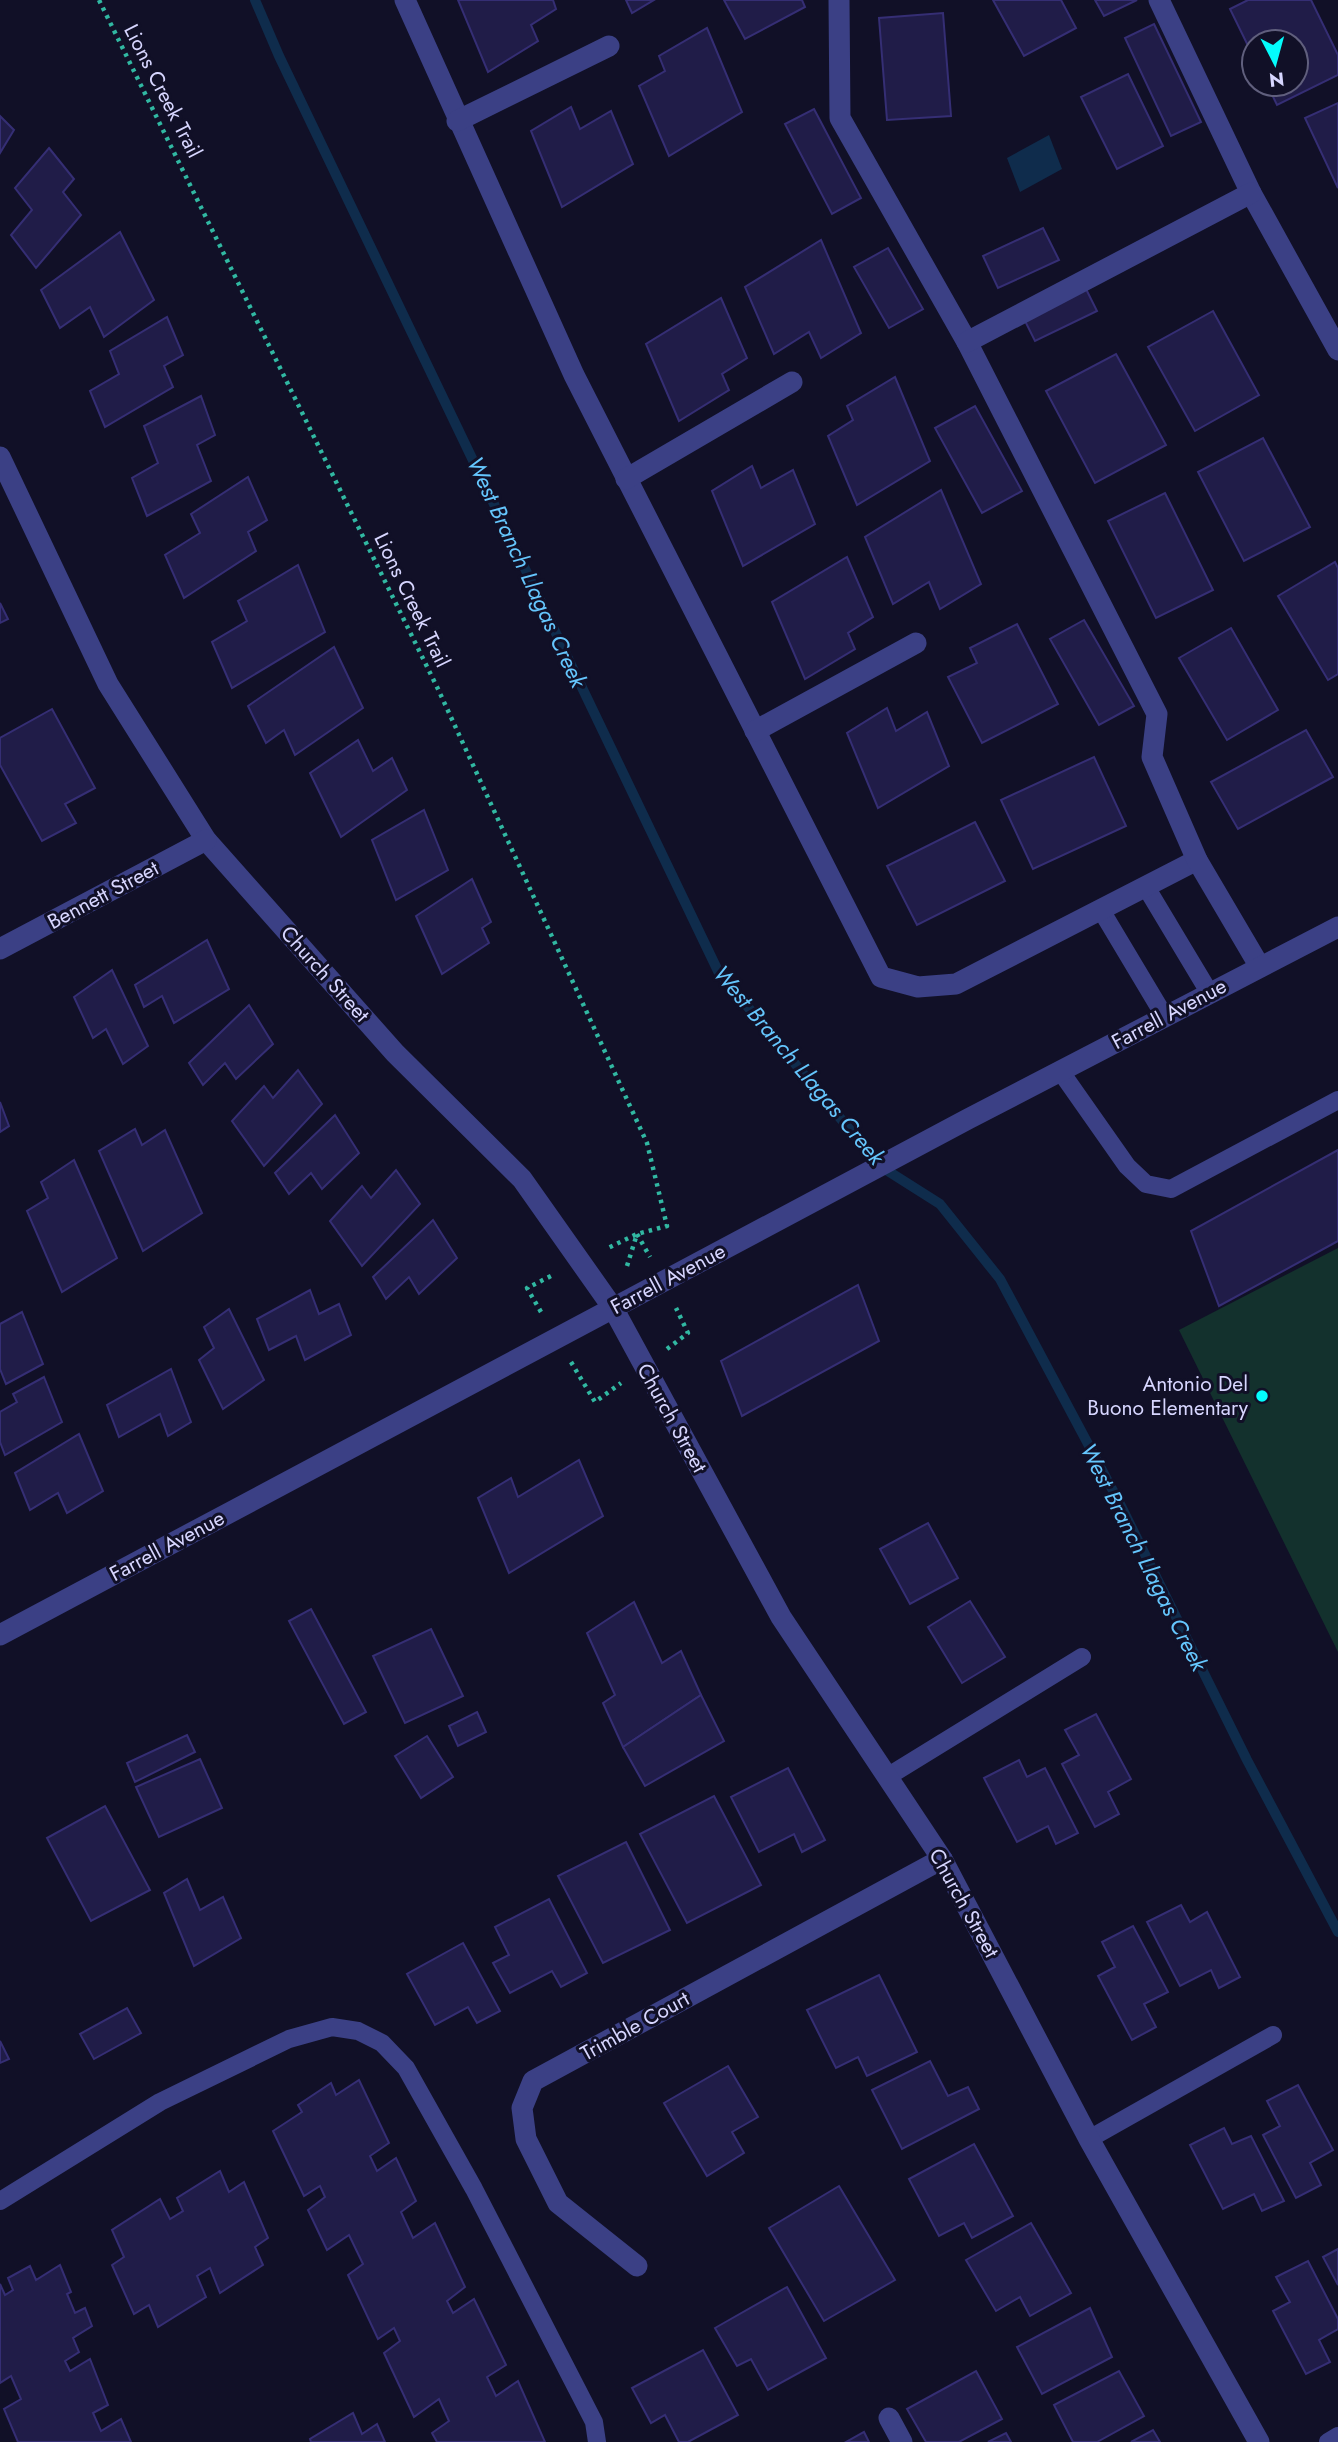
<svg xmlns="http://www.w3.org/2000/svg" width="1338" height="2442" font-family="Jost,sans-serif">
  <style>
    .green { fill: #13312d }
    .water { fill: #0f2c4c }
    .lines { fill: none; stroke-linecap: round; stroke-linejoin: round }
    .stream { stroke: #0f2c4c; stroke-width: 10 }
    .building { fill: #201c48; stroke: #352e74; stroke-width: 2 }
    .path { stroke: #31b8a2; stroke-width: 4.5; stroke-dasharray: 3.5 5; stroke-linecap: butt }
    .lane { stroke: #3b4085; stroke-width: 18 }
    .street { stroke: #3b4085; stroke-width: 21 }
    .poi-dot { fill: #04fcfc; stroke: #111027; stroke-width: 2.5 }
    .labels { text-anchor: middle; dominant-baseline: central; stroke-width: 6; stroke-linejoin: round; paint-order: stroke }
    .street-label { font-size: 21px; fill: #d7d6ff; stroke: #111027 }
    .poi-label { font-size: 21px; fill: #d7d6ff; stroke: #111027; text-anchor: end }
    .water-label { font-size: 23px; font-style: italic; fill: #65c6fd; stroke: #111027 }
  </style>
  <rect width="100%" height="100%" fill="#111027"/>
  <polygon class="green" points="1338,1248 1338,1652 1179,1330"/>
  <polygon class="water" points="1049,135 1062,169 1020,192 1007,158"/>
  <g class="lines">
    <polyline class="stream" points="255,0 279,56 718,971 880,1166 940,1204 1000,1279 1119,1502 1247,1760 1338,1932"/>
  </g>
  <g class="building">
    <polygon points="458,0 553,0 556,9 531,25 538,41 488,72"/>
    <polygon points="626,0 654,0 632,13"/>
    <polygon points="724,0 802,0 805,7 745,39"/>
    <polygon points="993,0 1061,0 1076,28 1024,56"/>
    <polygon points="1095,0 1137,0 1104,16"/>
    <polygon points="1248,0 1311,0 1338,55 1338,75 1277,105 1267,84 1296,84 1296,42 1254,42 1254,58 1230,9"/>
    <polygon points="943,13 951,116 887,120 879,18"/>
    <polygon points="1154,24 1201,122 1171,136 1125,38"/>
    <polygon points="707,28 742,112 669,156 639,86 665,71 659,56"/>
    <polygon points="1128,74 1163,146 1117,169 1081,97"/>
    <polygon points="1338,103 1338,188 1305,118"/>
    <polygon points="571,107 580,129 611,111 633,164 562,207 531,131"/>
    <polygon points="814,109 861,198 832,214 785,124"/>
    <polygon points="0,116 14,130 0,153"/>
    <polygon points="49,148 74,179 63,192 81,215 36,268 11,235 32,210 15,188"/>
    <polygon points="1043,228 1059,260 998,288 983,256"/>
    <polygon points="120,232 154,300 104,337 90,307 60,328 41,290"/>
    <polygon points="821,240 861,333 821,358 809,332 774,354 745,287"/>
    <polygon points="888,248 923,309 889,328 854,267"/>
    <polygon points="1085,287 1097,311 1035,341 1023,317"/>
    <polygon points="721,298 747,358 722,374 729,390 679,421 646,344"/>
    <polygon points="1213,311 1259,395 1195,431 1148,347"/>
    <polygon points="167,317 183,355 164,366 173,387 105,427 90,391 119,374 110,351"/>
    <polygon points="1116,354 1166,445 1095,483 1046,391"/>
    <polygon points="895,377 930,461 857,505 828,436 853,420 847,406"/>
    <polygon points="201,396 215,435 197,445 211,481 147,516 132,478 158,463 144,426"/>
    <polygon points="975,406 1022,491 982,513 935,428"/>
    <polygon points="1263,438 1310,527 1244,561 1198,472"/>
    <polygon points="752,466 761,488 793,470 815,524 743,566 712,491"/>
    <polygon points="248,477 267,520 248,532 256,551 184,598 165,555 200,533 191,514"/>
    <polygon points="941,490 981,584 940,609 929,582 893,604 865,537"/>
    <polygon points="1165,493 1213,590 1156,618 1108,521"/>
    <polygon points="847,557 873,617 848,633 855,649 805,679 772,602"/>
    <polygon points="1335,562 1338,568 1338,674 1328,680 1278,596"/>
    <polygon points="298,565 325,632 232,688 212,642 247,621 238,601"/>
    <polygon points="0,603 8,619 0,623"/>
    <polygon points="1084,620 1134,706 1099,725 1050,639"/>
    <polygon points="1017,624 1058,704 982,743 948,677 977,663 970,648"/>
    <polygon points="1231,628 1278,710 1227,740 1179,658"/>
    <polygon points="334,647 363,708 295,755 284,730 266,743 248,706"/>
    <polygon points="887,708 896,731 927,712 949,766 878,808 847,733"/>
    <polygon points="52,709 95,788 65,804 76,823 42,841 0,765 0,738"/>
    <polygon points="1306,730 1333,777 1238,829 1211,782"/>
    <polygon points="358,740 373,771 392,758 407,790 341,837 310,773"/>
    <polygon points="1094,757 1126,826 1033,869 1001,800"/>
    <polygon points="424,810 448,870 396,900 372,840"/>
    <polygon points="975,822 1005,881 917,925 887,866"/>
    <polygon points="472,879 491,922 482,928 489,943 442,974 416,916"/>
    <polygon points="207,940 229,989 174,1023 162,996 144,1007 135,985"/>
    <polygon points="112,970 148,1046 123,1064 106,1029 93,1038 74,997"/>
    <polygon points="249,1005 273,1044 236,1079 225,1063 203,1085 189,1063"/>
    <polygon points="298,1070 322,1104 264,1166 232,1121 264,1086 273,1098"/>
    <polygon points="0,1102 9,1126 0,1132"/>
    <polygon points="335,1115 359,1153 322,1189 311,1173 289,1194 275,1173"/>
    <polygon points="135,1129 142,1145 165,1130 202,1213 143,1251 99,1151"/>
    <polygon points="1338,1150 1338,1241 1219,1306 1191,1231"/>
    <polygon points="74,1160 117,1258 62,1292 27,1211 48,1198 41,1182"/>
    <polygon points="396,1170 420,1204 362,1266 330,1221 362,1186 371,1198"/>
    <polygon points="433,1220 457,1258 419,1294 409,1277 386,1299 373,1277"/>
    <polygon points="858,1285 879,1341 742,1416 721,1361"/>
    <polygon points="310,1290 319,1314 339,1304 351,1335 305,1360 296,1336 269,1350 257,1319"/>
    <polygon points="229,1309 264,1380 223,1409 199,1360 214,1348 204,1327"/>
    <polygon points="22,1312 43,1364 6,1384 0,1369 0,1324"/>
    <polygon points="171,1369 191,1422 168,1436 160,1414 119,1437 107,1405"/>
    <polygon points="44,1377 62,1422 5,1455 0,1442 0,1412 17,1402 13,1394"/>
    <polygon points="79,1434 103,1491 67,1513 58,1493 30,1510 15,1473"/>
    <polygon points="579,1460 603,1516 509,1573 478,1498 511,1478 518,1497"/>
    <polygon points="928,1523 958,1578 910,1604 880,1549"/>
    <polygon points="970,1601 1005,1657 962,1683 928,1627"/>
    <polygon points="634,1602 662,1663 681,1651 701,1695 623,1747 603,1703 615,1695 587,1633"/>
    <polygon points="311,1609 366,1712 344,1724 289,1621"/>
    <polygon points="431,1629 463,1696 405,1723 373,1656"/>
    <polygon points="701,1695 724,1741 645,1786 623,1747"/>
    <polygon points="477,1712 486,1732 458,1746 449,1726"/>
    <polygon points="1096,1714 1131,1779 1108,1792 1119,1814 1095,1827 1062,1764 1079,1755 1065,1730"/>
    <polygon points="187,1735 195,1752 135,1782 127,1763"/>
    <polygon points="427,1736 453,1777 421,1798 395,1756"/>
    <polygon points="200,1759 222,1808 159,1837 136,1787"/>
    <polygon points="1019,1760 1027,1777 1045,1768 1078,1833 1056,1844 1048,1826 1017,1842 984,1778"/>
    <polygon points="788,1768 825,1840 802,1852 794,1834 759,1852 731,1797"/>
    <polygon points="714,1796 761,1885 687,1923 640,1834"/>
    <polygon points="105,1806 150,1890 91,1921 47,1838"/>
    <polygon points="626,1842 670,1930 603,1963 558,1876"/>
    <polygon points="187,1879 200,1910 223,1897 241,1938 194,1966 164,1893"/>
    <polygon points="549,1899 587,1973 561,1987 552,1971 510,1993 493,1963 509,1955 495,1927"/>
    <polygon points="1181,1905 1190,1922 1207,1912 1240,1977 1219,1988 1211,1970 1180,1986 1147,1922"/>
    <polygon points="1133,1926 1168,1992 1144,2004 1156,2027 1132,2040 1098,1976 1115,1967 1102,1942"/>
    <polygon points="463,1943 500,2011 477,2023 468,2007 435,2025 407,1974"/>
    <polygon points="879,1975 917,2052 867,2076 858,2057 836,2068 807,2010"/>
    <polygon points="127,2008 141,2033 94,2059 80,2034"/>
    <polygon points="0,2041 9,2059 0,2063"/>
    <polygon points="930,2061 948,2096 968,2087 979,2109 902,2149 872,2090"/>
    <polygon points="728,2066 758,2117 732,2132 744,2153 707,2176 664,2103"/>
    <polygon points="359,2080 389,2143 370,2156 377,2171 396,2158 416,2201 401,2212 413,2238 435,2223 465,2287 447,2301 453,2313 474,2299 506,2365 487,2377 496,2396 518,2381 545,2442 437,2442 432,2433 449,2421 439,2399 414,2417 384,2353 400,2341 394,2328 378,2339 348,2275 363,2264 349,2235 327,2250 308,2210 325,2197 320,2186 304,2196 273,2131 302,2112 298,2105 331,2083 336,2095"/>
    <polygon points="1298,2085 1333,2150 1310,2163 1321,2185 1296,2198 1263,2135 1280,2126 1267,2101"/>
    <polygon points="1224,2128 1232,2144 1251,2136 1284,2201 1262,2211 1254,2194 1223,2209 1190,2145"/>
    <polygon points="974,2144 1013,2216 972,2238 964,2223 939,2236 909,2179"/>
    <polygon points="220,2171 229,2192 244,2182 268,2238 255,2247 263,2265 220,2293 210,2268 197,2276 206,2297 158,2327 149,2305 134,2314 112,2265 124,2257 112,2230 160,2199 170,2219 183,2211 177,2198"/>
    <polygon points="839,2186 895,2280 824,2321 769,2228"/>
    <polygon points="1031,2223 1071,2293 1030,2316 1020,2297 996,2311 966,2260"/>
    <polygon points="1338,2249 1338,2285 1323,2257"/>
    <polygon points="1308,2261 1338,2319 1338,2329 1319,2340 1330,2362 1306,2374 1273,2311 1290,2302 1276,2277"/>
    <polygon points="60,2265 71,2292 67,2294 75,2313 85,2308 92,2326 73,2338 79,2352 65,2361 70,2371 90,2359 108,2405 93,2413 101,2431 121,2419 131,2442 18,2442 4,2409 21,2399 11,2376 0,2383 0,2284 5,2295 13,2290 8,2278 30,2266 36,2280"/>
    <polygon points="787,2287 826,2358 768,2390 751,2359 737,2366 715,2328"/>
    <polygon points="1090,2308 1112,2357 1042,2394 1017,2347"/>
    <polygon points="703,2350 738,2415 688,2442 679,2442 665,2415 651,2423 632,2388"/>
    <polygon points="976,2371 1002,2419 959,2442 926,2442 907,2409"/>
    <polygon points="1119,2371 1144,2416 1097,2442 1073,2442 1054,2405"/>
    <polygon points="353,2413 362,2434 377,2424 385,2442 311,2442 310,2439"/>
    <polygon points="1153,2430 1160,2442 1131,2442"/>
    <polygon points="864,2432 869,2442 846,2442"/>
    <polygon points="1006,2433 1011,2442 988,2442"/>
  </g>
  <g class="lines">
    <g class="path">
      <polyline points="99,0 438,689 647,1143 667,1226 637,1234 608,1248"/>
      <polyline points="637,1234 650,1257"/>
      <polyline points="627,1266 637,1234"/>
      <polyline points="541,1312 527,1288 553,1275"/>
      <polyline points="667,1349 688,1333 676,1308"/>
      <polyline points="571,1362 595,1402 621,1383"/>
    </g>
    <g class="lane">
      <polyline points="1146,887 1209,992"/>
      <polyline points="1101,910 1165,1017"/>
      <polyline points="1061,1072 1127,1166 1146,1184 1171,1189 1338,1100"/>
      <polyline points="887,1777 1082,1657"/>
      <polyline points="1089,2139 1273,2035"/>
      <polyline points="0,2201 160,2102 289,2039 332,2027 358,2031 382,2043 406,2068 474,2189 594,2422 597,2442"/>
      <polyline points="1328,2442 1338,2436"/>
    </g>
    <g class="street">
      <polyline points="405,0 574,375 881,977 918,987 956,984 1197,860"/>
      <polyline points="839,0 840,118 967,342 1157,714 1152,757 1197,860 1260,967"/>
      <polyline points="1159,0 1251,193 1338,350"/>
      <polyline points="457,121 609,46"/>
      <polyline points="967,342 1251,193"/>
      <polyline points="0,457 108,684 206,840 395,1053 522,1179 613,1308 781,1617 942,1859 1089,2139 1259,2442"/>
      <polyline points="626,479 792,382"/>
      <polyline points="755,731 916,643"/>
      <polyline points="0,949 206,840"/>
      <polyline points="0,1635 968,1119 1338,927"/>
      <polyline points="637,2266 558,2203 526,2139 522,2108 533,2081 942,1859"/>
      <polyline points="889,2418 902,2442"/>
    </g>
  </g>
  <circle class="poi-dot" cx="1262" cy="1396" r="7"/>
  <g class="labels">
    <g class="street-label">
      <text transform="translate(163 91) rotate(63)">Lions Creek Trail</text>
      <text transform="translate(412 600) rotate(64)">Lions Creek Trail</text>
      <text transform="translate(103 895) rotate(-28)">Bennett Street</text>
      <text transform="translate(325 974) rotate(48)">Church Street</text>
      <text transform="translate(1169 1014) rotate(-28)">Farrell Avenue</text>
      <text transform="translate(668 1279) rotate(-28)">Farrell Avenue</text>
      <text transform="translate(672 1418) rotate(61)">Church Street</text>
      <text transform="translate(167 1546) rotate(-28)">Farrell Avenue</text>
      <text transform="translate(964 1903) rotate(61)">Church Street</text>
      <text transform="translate(635 2026) rotate(-29)">Trimble Court</text>
    </g>
    <g class="poi-label">
      <text x="1248" y="1384">Antonio Del<tspan x="1248" dy="24">Buono Elementary</tspan></text>
    </g>
    <g class="water-label">
      <text transform="translate(527 572) rotate(65)">West Branch Llagas Creek</text>
      <text transform="translate(799 1065) rotate(50)">West Branch Llagas Creek</text>
      <text transform="translate(1144 1557) rotate(63)">West Branch Llagas Creek</text>
    </g>
  </g>
  <g transform="translate(1275 63) rotate(174)"><circle r="33" fill="#111027" stroke="#605f7d" stroke-width="2"/>
  <path d="M0-5L12 26L0 18L-12 26Z" fill="#04fcfc"/>
  <text y="-10" font-size="19" font-weight="bold" text-anchor="middle" fill="#d7d6ff">N</text>
  </g>
</svg>
